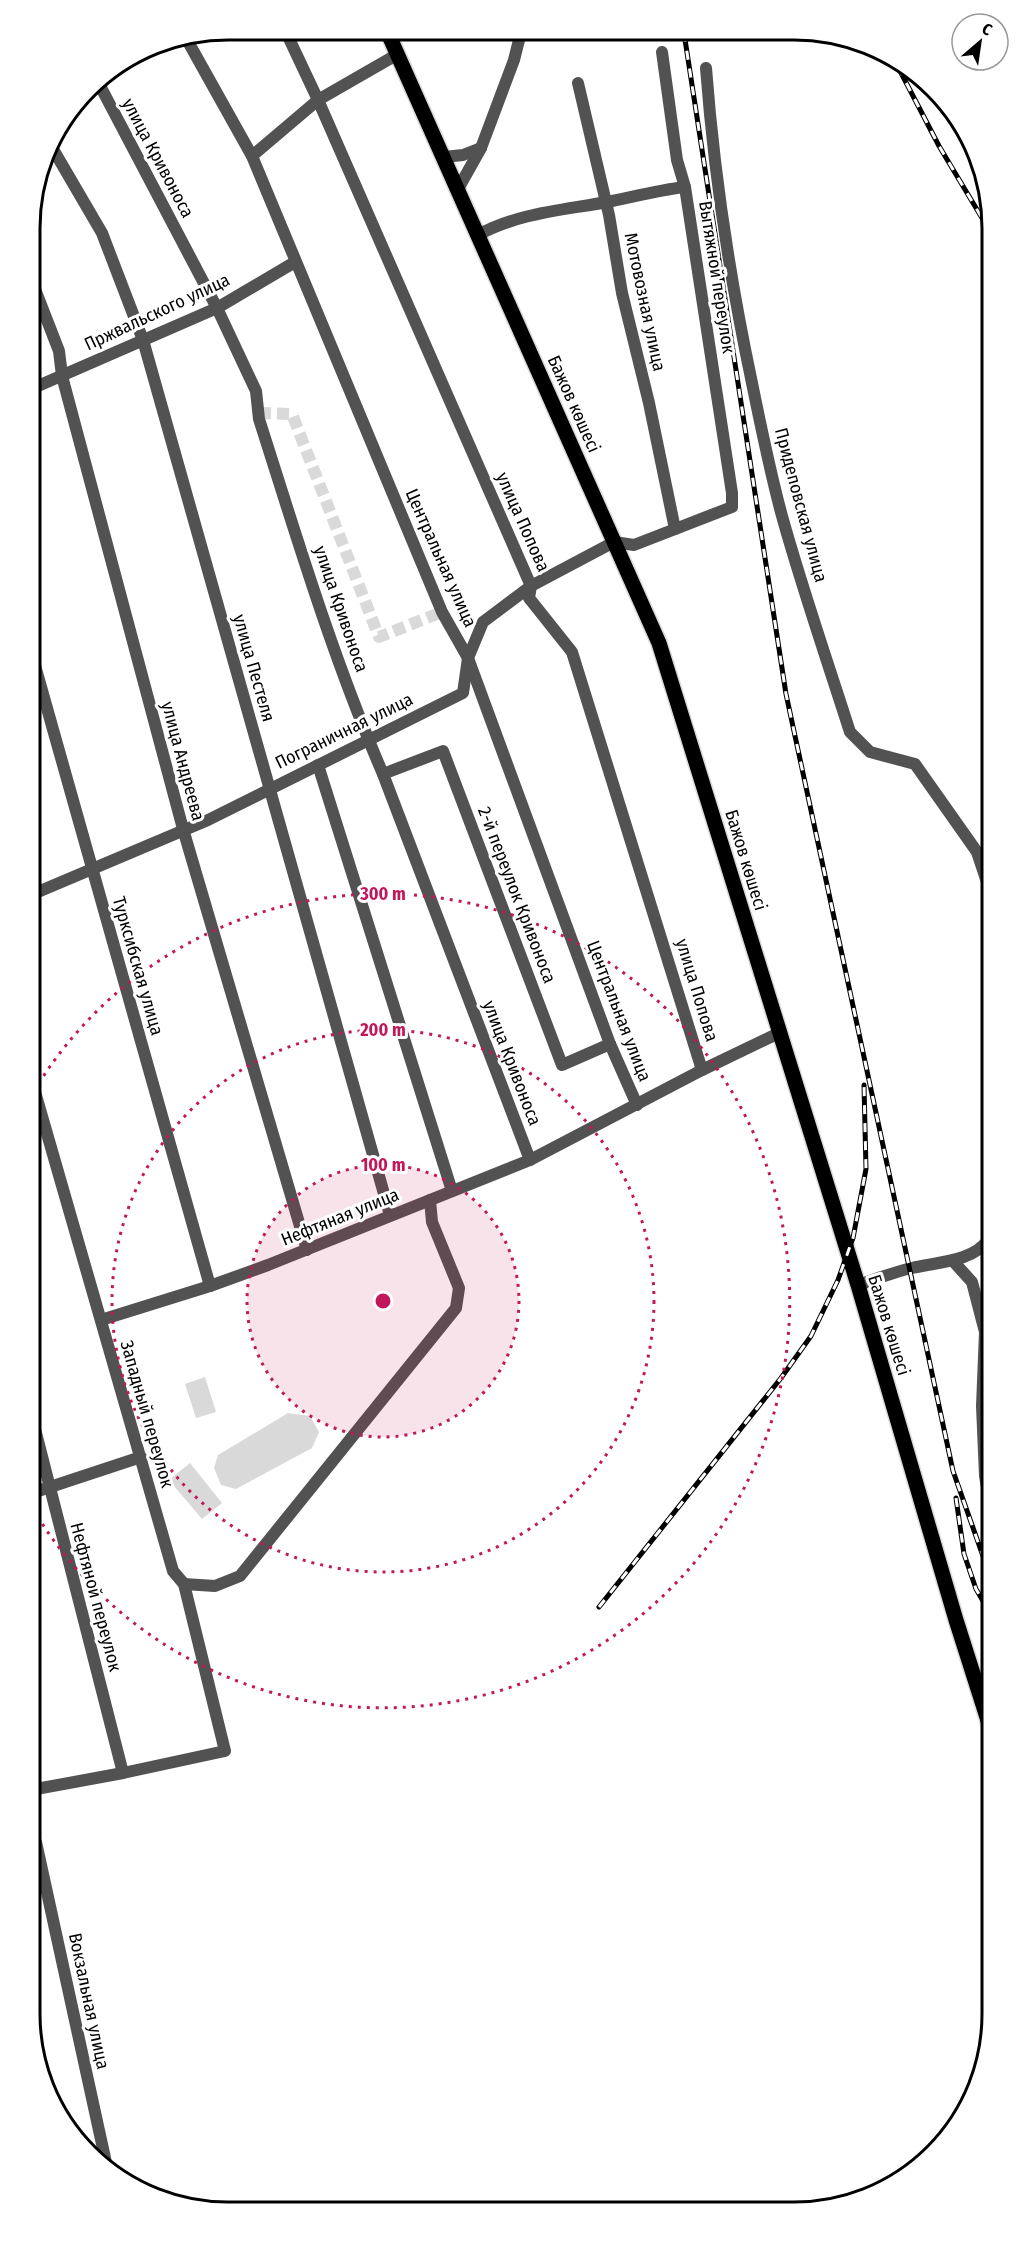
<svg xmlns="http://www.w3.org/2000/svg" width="1022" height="2242" font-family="'Fira Sans Condensed',sans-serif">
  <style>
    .green { fill: #d9d9d9 }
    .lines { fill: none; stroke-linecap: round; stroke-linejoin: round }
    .minor-tunnel { stroke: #d9d9d9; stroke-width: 12; stroke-dasharray: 12 6; stroke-linecap: butt }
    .major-casing { stroke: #dbdbdb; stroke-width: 18 }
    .minor { stroke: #525252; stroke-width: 12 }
    .major { stroke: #000; stroke-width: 15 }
    .rail-casing { stroke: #000; stroke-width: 5 }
    .rail { stroke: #fff; stroke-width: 3; stroke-dasharray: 9; stroke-linecap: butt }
    .ring { fill: none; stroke: #c2185b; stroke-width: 3; stroke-dasharray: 3 6 }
    .labels { text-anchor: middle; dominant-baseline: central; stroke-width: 6; stroke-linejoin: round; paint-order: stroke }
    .street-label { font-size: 18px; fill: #000; stroke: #fff }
    .rim { fill: none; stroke: #000; stroke-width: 3 }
    .centre { fill: #c2185b; stroke: #fff; stroke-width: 3 }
    .ring-label { font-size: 18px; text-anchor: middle; font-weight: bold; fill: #c2185b; stroke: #fff; stroke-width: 6; stroke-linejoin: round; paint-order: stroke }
  </style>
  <rect width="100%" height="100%" fill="#fff"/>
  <g class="green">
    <polygon points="205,1377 216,1412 196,1418 185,1384"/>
    <polygon points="288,1413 310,1416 319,1432 312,1448 236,1489 221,1485 214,1468 218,1455"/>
    <polygon points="190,1463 222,1503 202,1519 169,1480"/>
  </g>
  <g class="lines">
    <polyline class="minor-tunnel" points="259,413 292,414 379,637 442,612"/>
    <g class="major-casing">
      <polyline id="major" points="387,31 659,643 858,1285 956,1620 991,1730"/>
    </g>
    <g class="minor">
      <polyline points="285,30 318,100 531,586 529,598 572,652 702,1070"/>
      <polyline points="186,38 252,156 442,612 468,658 610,1044 637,1105"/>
      <path d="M706,68C714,174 730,279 752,383C761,427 770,472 782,516C802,588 827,660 850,732L870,752L915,764L977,852L988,885"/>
      <path d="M97,80L217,308L256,391L259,419C297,538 333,659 383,774L530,1160"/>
      <polyline points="578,83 609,215 622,293 649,403 675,529"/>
      <polyline points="50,144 102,233 143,340 390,1215"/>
      <polyline points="252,156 318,100 398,54"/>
      <polyline points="444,157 463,155 481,148"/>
      <polyline points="458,189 481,148 514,60 521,32"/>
      <path d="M478,235C520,212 567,210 612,201C637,196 660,190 685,187"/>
      <polyline points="31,279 59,351 62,376 183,829 307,1250"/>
      <polyline points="31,389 217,308 295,262"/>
      <polyline points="32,655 210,1286"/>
      <polyline points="318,765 452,1191"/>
      <polyline points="383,774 443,751 562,1065 610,1044"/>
      <polyline points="33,894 208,820 463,693 468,658 483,622 531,586 614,542 634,545 732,507 732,493 685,187 677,160 662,52"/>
      <polyline points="33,1085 173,1571 184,1584 225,1751 123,1773 36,1789"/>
      <polyline points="953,1261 972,1282 985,1332 982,1406 985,1476 990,1505"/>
      <path d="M858,1285C876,1279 894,1272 912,1268C937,1262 973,1262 989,1239"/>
      <polyline points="101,1320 210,1286 268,1265 530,1160 702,1070 779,1033"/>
      <polyline points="35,1429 123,1773"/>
      <polyline points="35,1492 141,1457"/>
      <polyline points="184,1584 215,1586 240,1576 456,1308 459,1288 432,1222 430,1200"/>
      <polyline points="36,1842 107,2167"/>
    </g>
    <use href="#major" class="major"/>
    <g class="rail-casing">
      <g id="rail">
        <polyline points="684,33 786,694 953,1471 990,1576"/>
        <polyline points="898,67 939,146 985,223"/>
        <polyline points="956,1498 964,1554 976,1589 990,1613"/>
        <polyline points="599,1607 781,1378 811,1336 838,1280 853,1238 866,1169 864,1085"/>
      </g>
    </g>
    <use href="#rail" class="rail"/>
  </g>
  <circle cx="383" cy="1301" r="136" fill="#c2185b" fill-opacity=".12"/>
  <g class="ring">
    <circle cx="383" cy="1301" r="136"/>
    <circle cx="383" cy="1301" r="271"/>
    <path d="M34 1091A407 407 0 1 1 36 1514"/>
  </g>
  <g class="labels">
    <g class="street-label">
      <text transform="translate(158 158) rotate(62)">улица Кривоноса</text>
      <text transform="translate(717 277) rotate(81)">Вытяжной переулок</text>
      <text transform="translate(645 302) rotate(78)">Мотовозная улица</text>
      <text transform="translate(157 312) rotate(-25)">Пржвальского улица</text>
      <text transform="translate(574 404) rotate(66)">Бажов көшесі</text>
      <text transform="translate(801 505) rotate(75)">Придеповская улица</text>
      <text transform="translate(523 522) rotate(66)">улица Попова</text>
      <text transform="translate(441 558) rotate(66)">Центральная улица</text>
      <text transform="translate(341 609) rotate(71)">улица Кривоноса</text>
      <text transform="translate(254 668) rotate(74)">улица Пестеля</text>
      <text transform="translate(344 731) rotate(-26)">Пограничная улица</text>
      <text transform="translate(183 761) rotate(75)">улица Андреева</text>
      <text transform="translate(746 860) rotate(73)">Бажов көшесі</text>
      <text transform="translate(517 895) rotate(69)">2-й переулок Кривоноса</text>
      <text transform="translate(138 966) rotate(74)">Турксибская улица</text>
      <text transform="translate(697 990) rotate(73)">улица Попова</text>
      <text transform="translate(619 1011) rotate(69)">Центральная улица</text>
      <text transform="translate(512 1063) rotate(69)">улица Кривоноса</text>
      <text transform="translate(340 1217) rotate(-22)">Нефтяная улица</text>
      <text transform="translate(889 1325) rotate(73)">Бажов көшесі</text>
      <text transform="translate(147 1414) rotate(74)">Западный переулок</text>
      <text transform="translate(96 1597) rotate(75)">Нефтяной переулок</text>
      <text transform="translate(89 2001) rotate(78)">Вокзальная улица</text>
    </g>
  </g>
  <path d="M0 0H1022V2242H0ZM228 40H794A188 188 0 0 1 982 228V2014A188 188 0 0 1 794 2202H228A188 188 0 0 1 40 2014V228A188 188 0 0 1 228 40Z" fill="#fff" fill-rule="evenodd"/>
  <path class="rim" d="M228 40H794A188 188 0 0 1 982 228V2014A188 188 0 0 1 794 2202H228A188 188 0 0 1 40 2014V228A188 188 0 0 1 228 40Z"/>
  <circle cx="383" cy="1301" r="9" class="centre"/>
  <g class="ring-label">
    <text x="383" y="900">300 m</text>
    <text x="383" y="1036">200 m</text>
    <text x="383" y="1171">100 m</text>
  </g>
  <g transform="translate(980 42) rotate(29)"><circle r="28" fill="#ffffff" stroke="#999999" stroke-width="1.5"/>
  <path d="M0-4.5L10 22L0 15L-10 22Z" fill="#000000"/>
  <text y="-9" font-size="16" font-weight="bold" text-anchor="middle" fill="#000000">С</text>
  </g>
</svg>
